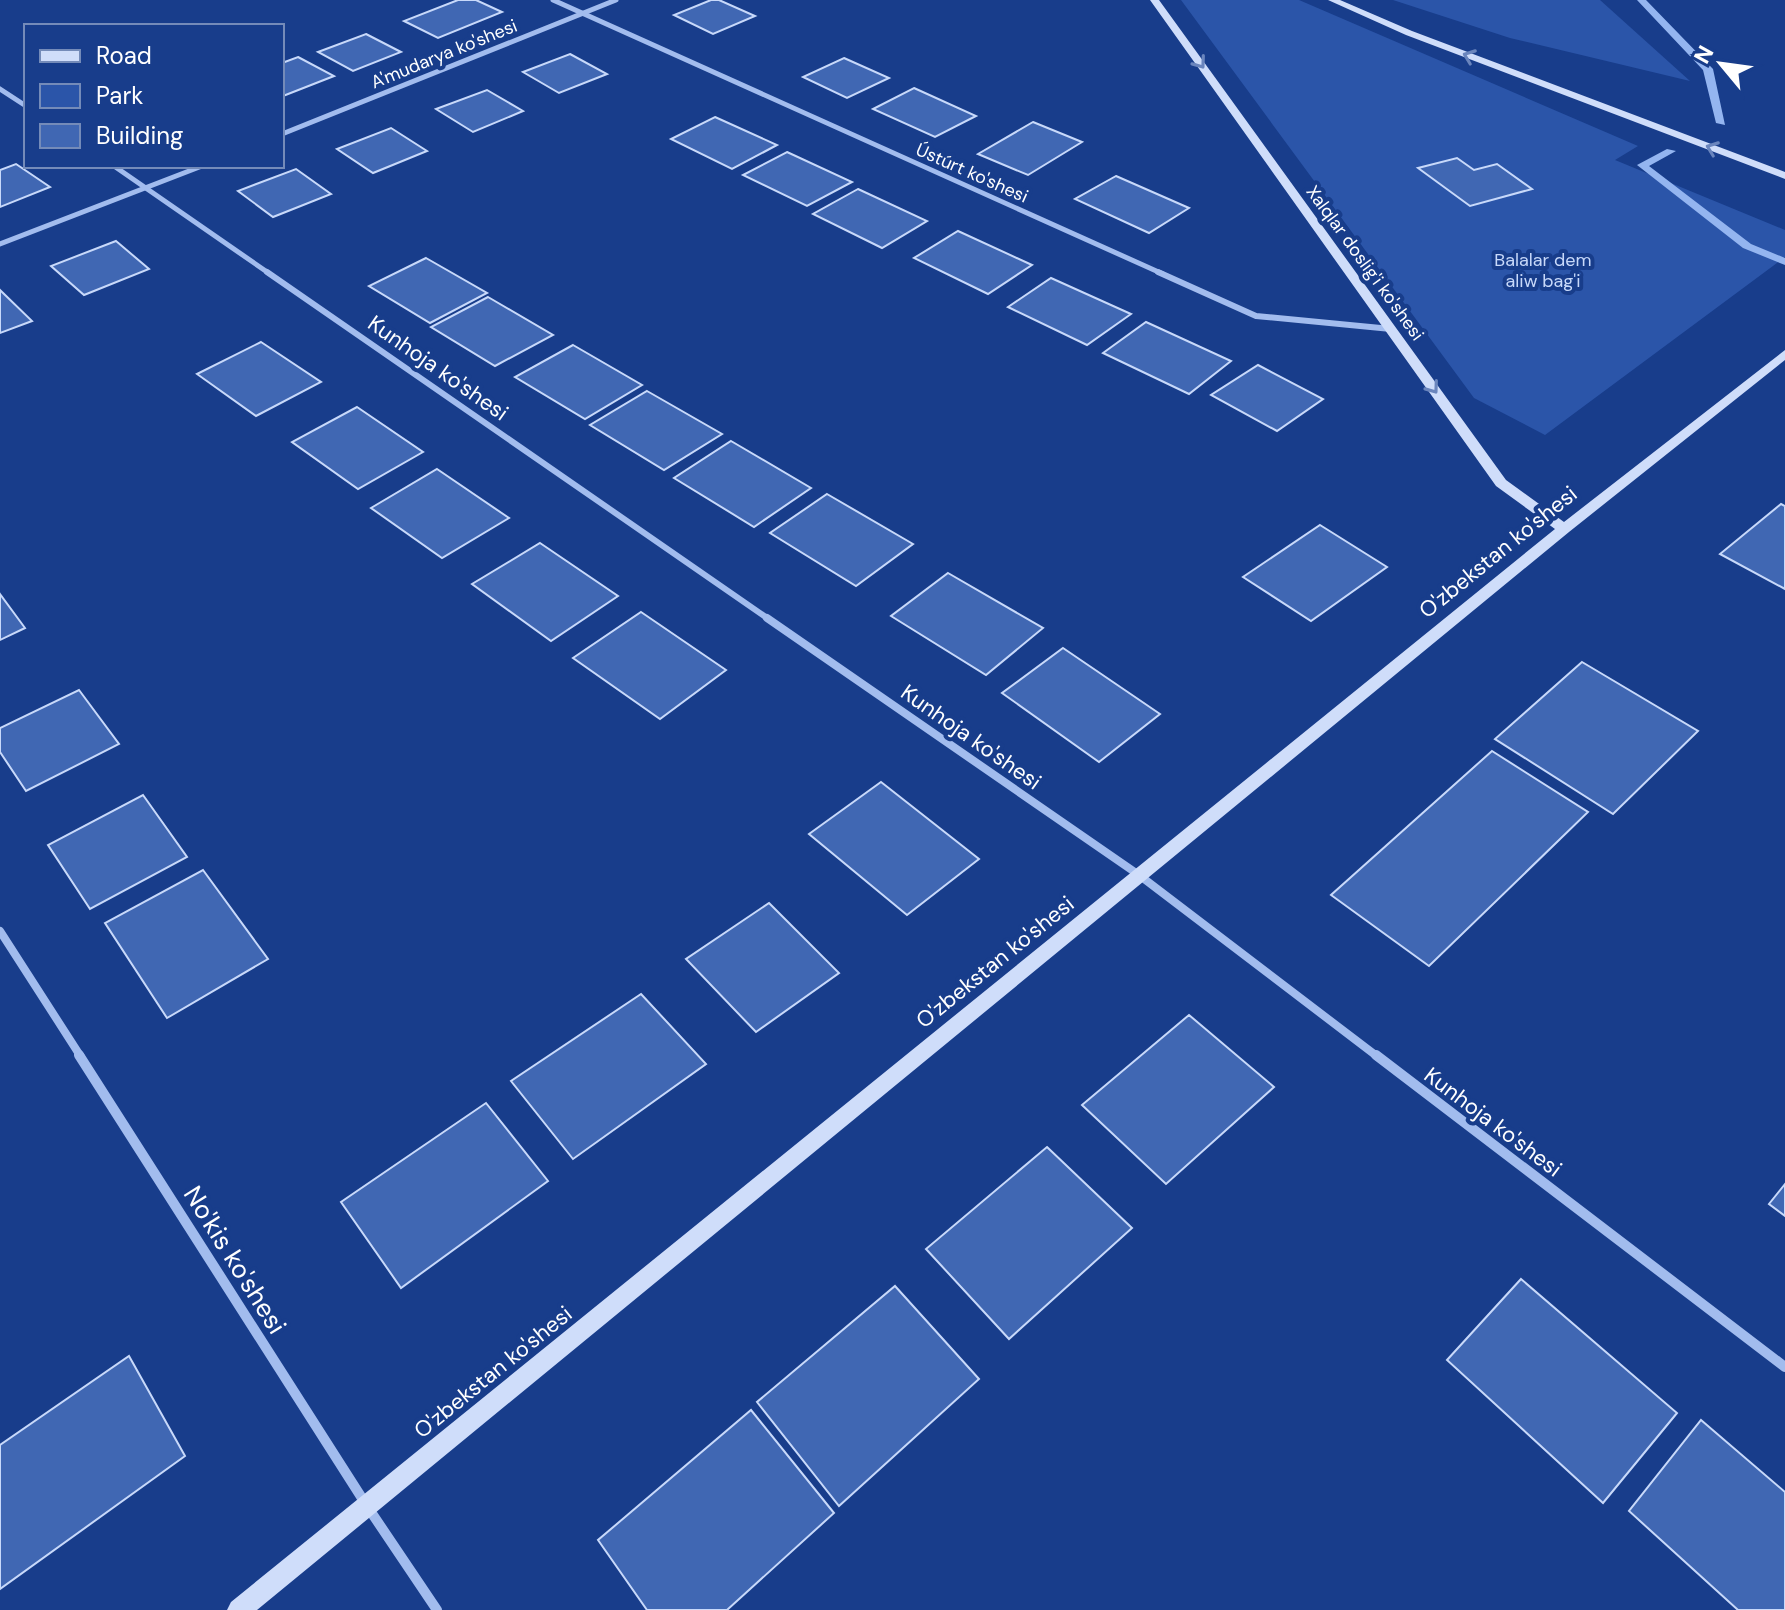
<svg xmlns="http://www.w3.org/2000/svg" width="1785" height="1610" font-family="'DM Sans',sans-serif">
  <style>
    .green { fill: #2b55a9 }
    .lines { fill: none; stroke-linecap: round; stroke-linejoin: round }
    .stream { fill: #94b5f0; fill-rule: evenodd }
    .building { fill: #4067b3; stroke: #c8d9fa; stroke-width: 2 }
    .minor-far3 { stroke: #a2bcee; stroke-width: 5 }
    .minor-far2 { stroke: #a2bcee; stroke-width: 6 }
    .minor-far1 { stroke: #a2bcee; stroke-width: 8 }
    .minor { stroke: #a2bcee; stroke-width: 10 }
    .secondary { fill: #cfddfa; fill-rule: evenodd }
    .oneway { stroke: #6a85bd }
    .labels { text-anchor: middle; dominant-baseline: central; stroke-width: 8; stroke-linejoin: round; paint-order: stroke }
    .far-street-label { font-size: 18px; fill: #fff; stroke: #183d8b }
    .far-park-label { font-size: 18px; fill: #c8d9fa; stroke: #183d8b }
    .street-label { font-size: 22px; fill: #fff; stroke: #183d8b }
    .near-street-label { font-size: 26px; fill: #fff; stroke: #183d8b }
  </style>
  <rect width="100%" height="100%" fill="#183d8b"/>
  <g class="green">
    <polygon points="1181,0 1299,0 1638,146 1615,160 1785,230 1785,257 1545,435 1474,398"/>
    <polygon points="1393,0 1600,0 1690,81 1510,38"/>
  </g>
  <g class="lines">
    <g class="stream">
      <polygon points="1637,0 1646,0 1713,69 1725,125 1716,123 1703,70"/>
      <polygon points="1667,149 1676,151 1649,166 1751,244 1785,258 1785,265 1743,248 1637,165"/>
    </g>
  </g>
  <g class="building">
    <polygon points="458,0 476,0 502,12 438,38 404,21"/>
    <polygon points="711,0 719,0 755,16 713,34 674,15"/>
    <polygon points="366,34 401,52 353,71 318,52"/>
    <polygon points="570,54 607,74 559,93 523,72"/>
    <polygon points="298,57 334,76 283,96 282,63"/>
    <polygon points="844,58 889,78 847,98 803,77"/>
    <polygon points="914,88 976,116 935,137 873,109"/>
    <polygon points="487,90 523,111 473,132 436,109"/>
    <polygon points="715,117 777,145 732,169 671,139"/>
    <polygon points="1033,122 1082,142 1028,175 978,154"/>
    <polygon points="391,128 427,151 373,173 337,149"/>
    <polygon points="787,152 852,182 807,206 743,175"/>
    <polygon points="1457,158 1474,170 1497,164 1532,189 1470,206 1418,168"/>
    <polygon points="16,164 50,187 0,207 0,170"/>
    <polygon points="296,169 331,194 273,217 238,191"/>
    <polygon points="1116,176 1189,208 1149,233 1075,199"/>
    <polygon points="858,189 927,221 882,248 813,214"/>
    <polygon points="958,231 1032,265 988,294 914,258"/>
    <polygon points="116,241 149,269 84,295 51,266"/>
    <polygon points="426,258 487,293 430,323 369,286"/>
    <polygon points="1051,278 1131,314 1087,345 1008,307"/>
    <polygon points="0,290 32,321 0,333"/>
    <polygon points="488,297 553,335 495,366 431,327"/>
    <polygon points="1146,322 1231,361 1189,394 1103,353"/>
    <polygon points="261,342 321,382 256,416 197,374"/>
    <polygon points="573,345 642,385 585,419 515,377"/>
    <polygon points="1258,365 1323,399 1277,431 1211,395"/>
    <polygon points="647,391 722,434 664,470 590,425"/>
    <polygon points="357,407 423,452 358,489 292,442"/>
    <polygon points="731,441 811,488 754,527 674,478"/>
    <polygon points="437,469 509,518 442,558 371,508"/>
    <polygon points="827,494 913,544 856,586 770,533"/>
    <polygon points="1781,504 1785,506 1785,589 1720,554"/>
    <polygon points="1320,525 1387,567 1311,621 1243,577"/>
    <polygon points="540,543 618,596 551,641 472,584"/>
    <polygon points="948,573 1043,628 986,675 891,616"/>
    <polygon points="0,594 25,628 0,640"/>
    <polygon points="641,612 726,670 660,719 573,658"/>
    <polygon points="1063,648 1160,714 1099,762 1002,693"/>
    <polygon points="1582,662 1698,731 1613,814 1495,739"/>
    <polygon points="79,690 119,744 26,791 0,752 0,728"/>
    <polygon points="1492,751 1588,812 1429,966 1331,895"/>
    <polygon points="881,782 979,859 907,915 809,834"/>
    <polygon points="143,795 187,857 90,909 48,845"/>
    <polygon points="203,870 268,959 167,1018 105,923"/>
    <polygon points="769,903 839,973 756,1032 686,959"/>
    <polygon points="641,994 706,1064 573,1159 511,1081"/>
    <polygon points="1189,1015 1274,1087 1166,1184 1082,1105"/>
    <polygon points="486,1103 548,1181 401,1288 341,1202"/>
    <polygon points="1047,1147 1132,1228 1009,1339 926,1249"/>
    <polygon points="1785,1184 1785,1216 1769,1204"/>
    <polygon points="1521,1279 1677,1413 1603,1503 1447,1360"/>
    <polygon points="895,1286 979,1379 839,1506 757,1402"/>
    <polygon points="129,1356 185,1456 0,1589 0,1445"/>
    <polygon points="751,1410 834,1513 727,1610 647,1610 598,1540"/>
    <polygon points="1701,1420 1785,1492 1785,1610 1738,1610 1629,1511"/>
  </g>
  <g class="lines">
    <g class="minor-far3">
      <polyline points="553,0 1163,274"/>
      <polyline points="0,89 26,106"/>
      <polyline points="282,134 616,0"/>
      <polyline points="114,166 270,274"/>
      <polyline points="0,244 202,166"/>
    </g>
    <g class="minor-far2">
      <polyline points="267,272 770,620"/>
      <polyline points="1158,272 1256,316 1391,329"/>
    </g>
    <g class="minor-far1">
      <polyline points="767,618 1139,875 1378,1057"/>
      <polyline points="0,931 81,1057"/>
    </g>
    <g class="minor">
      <polyline points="79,1055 367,1506 437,1610"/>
      <polyline points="1376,1055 1785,1367"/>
    </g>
    <g class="secondary">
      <polygon points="1150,0 1159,0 1506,480 1564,522 1785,350 1785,360 1569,532 257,1610 227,1610 231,1602 1555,529 1496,486"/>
      <polygon points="1328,0 1340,0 1412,31 1785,172 1785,179 1406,35"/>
    </g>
  </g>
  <defs><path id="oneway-chevron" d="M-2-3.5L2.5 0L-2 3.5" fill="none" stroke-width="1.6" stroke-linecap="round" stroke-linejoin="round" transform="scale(2)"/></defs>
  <g class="oneway">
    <use href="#oneway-chevron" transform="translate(1469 56) rotate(-159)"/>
    <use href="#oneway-chevron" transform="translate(1200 63) rotate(54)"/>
    <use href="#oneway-chevron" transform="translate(1712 148) rotate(-159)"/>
    <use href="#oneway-chevron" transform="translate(1433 388) rotate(54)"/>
  </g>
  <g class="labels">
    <g class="far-street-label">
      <text transform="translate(444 54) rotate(-22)">A'mudarya ko'shesi</text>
      <text transform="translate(972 173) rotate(24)">Ústúrt ko'shesi</text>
      <text transform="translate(1365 263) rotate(54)">Xalqlar doslig'i ko'shesi</text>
    </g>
    <g class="far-park-label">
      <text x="1543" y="260">Balalar dem<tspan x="1543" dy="21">aliw bag'i</tspan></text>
    </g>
    <g class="street-label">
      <text transform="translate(438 368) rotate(35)">Kunhoja ko'shesi</text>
      <text transform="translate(1498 552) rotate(-39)">O'zbekstan ko'shesi</text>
      <text transform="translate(971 737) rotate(35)">Kunhoja ko'shesi</text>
      <text transform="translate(995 962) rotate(-39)">O'zbekstan ko'shesi</text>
      <text transform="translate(1493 1122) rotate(37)">Kunhoja ko'shesi</text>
      <text transform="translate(493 1372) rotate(-39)">O'zbekstan ko'shesi</text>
    </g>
    <g class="near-street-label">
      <text transform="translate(235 1260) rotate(58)">No'kis ko'shesi</text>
    </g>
  </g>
  <rect x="24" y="24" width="260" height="144" fill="#183d8b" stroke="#748bb9" stroke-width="2"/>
  <rect x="40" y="50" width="40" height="12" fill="#cfddfa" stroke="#748bb9" stroke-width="2"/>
  <text x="96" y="64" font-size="24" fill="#ffffff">Road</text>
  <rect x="40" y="84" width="40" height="24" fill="#2b55a9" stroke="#748bb9" stroke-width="2"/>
  <text x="96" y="104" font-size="24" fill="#ffffff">Park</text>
  <rect x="40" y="124" width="40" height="24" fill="#4067b3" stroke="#748bb9" stroke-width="2"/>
  <text x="96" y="144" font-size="24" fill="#ffffff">Building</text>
  <g transform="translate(1721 64) rotate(299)" stroke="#183d8b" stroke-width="6" paint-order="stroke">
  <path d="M0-6L14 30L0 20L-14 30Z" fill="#ffffff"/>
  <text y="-12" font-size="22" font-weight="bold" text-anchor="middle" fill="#ffffff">N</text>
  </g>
</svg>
